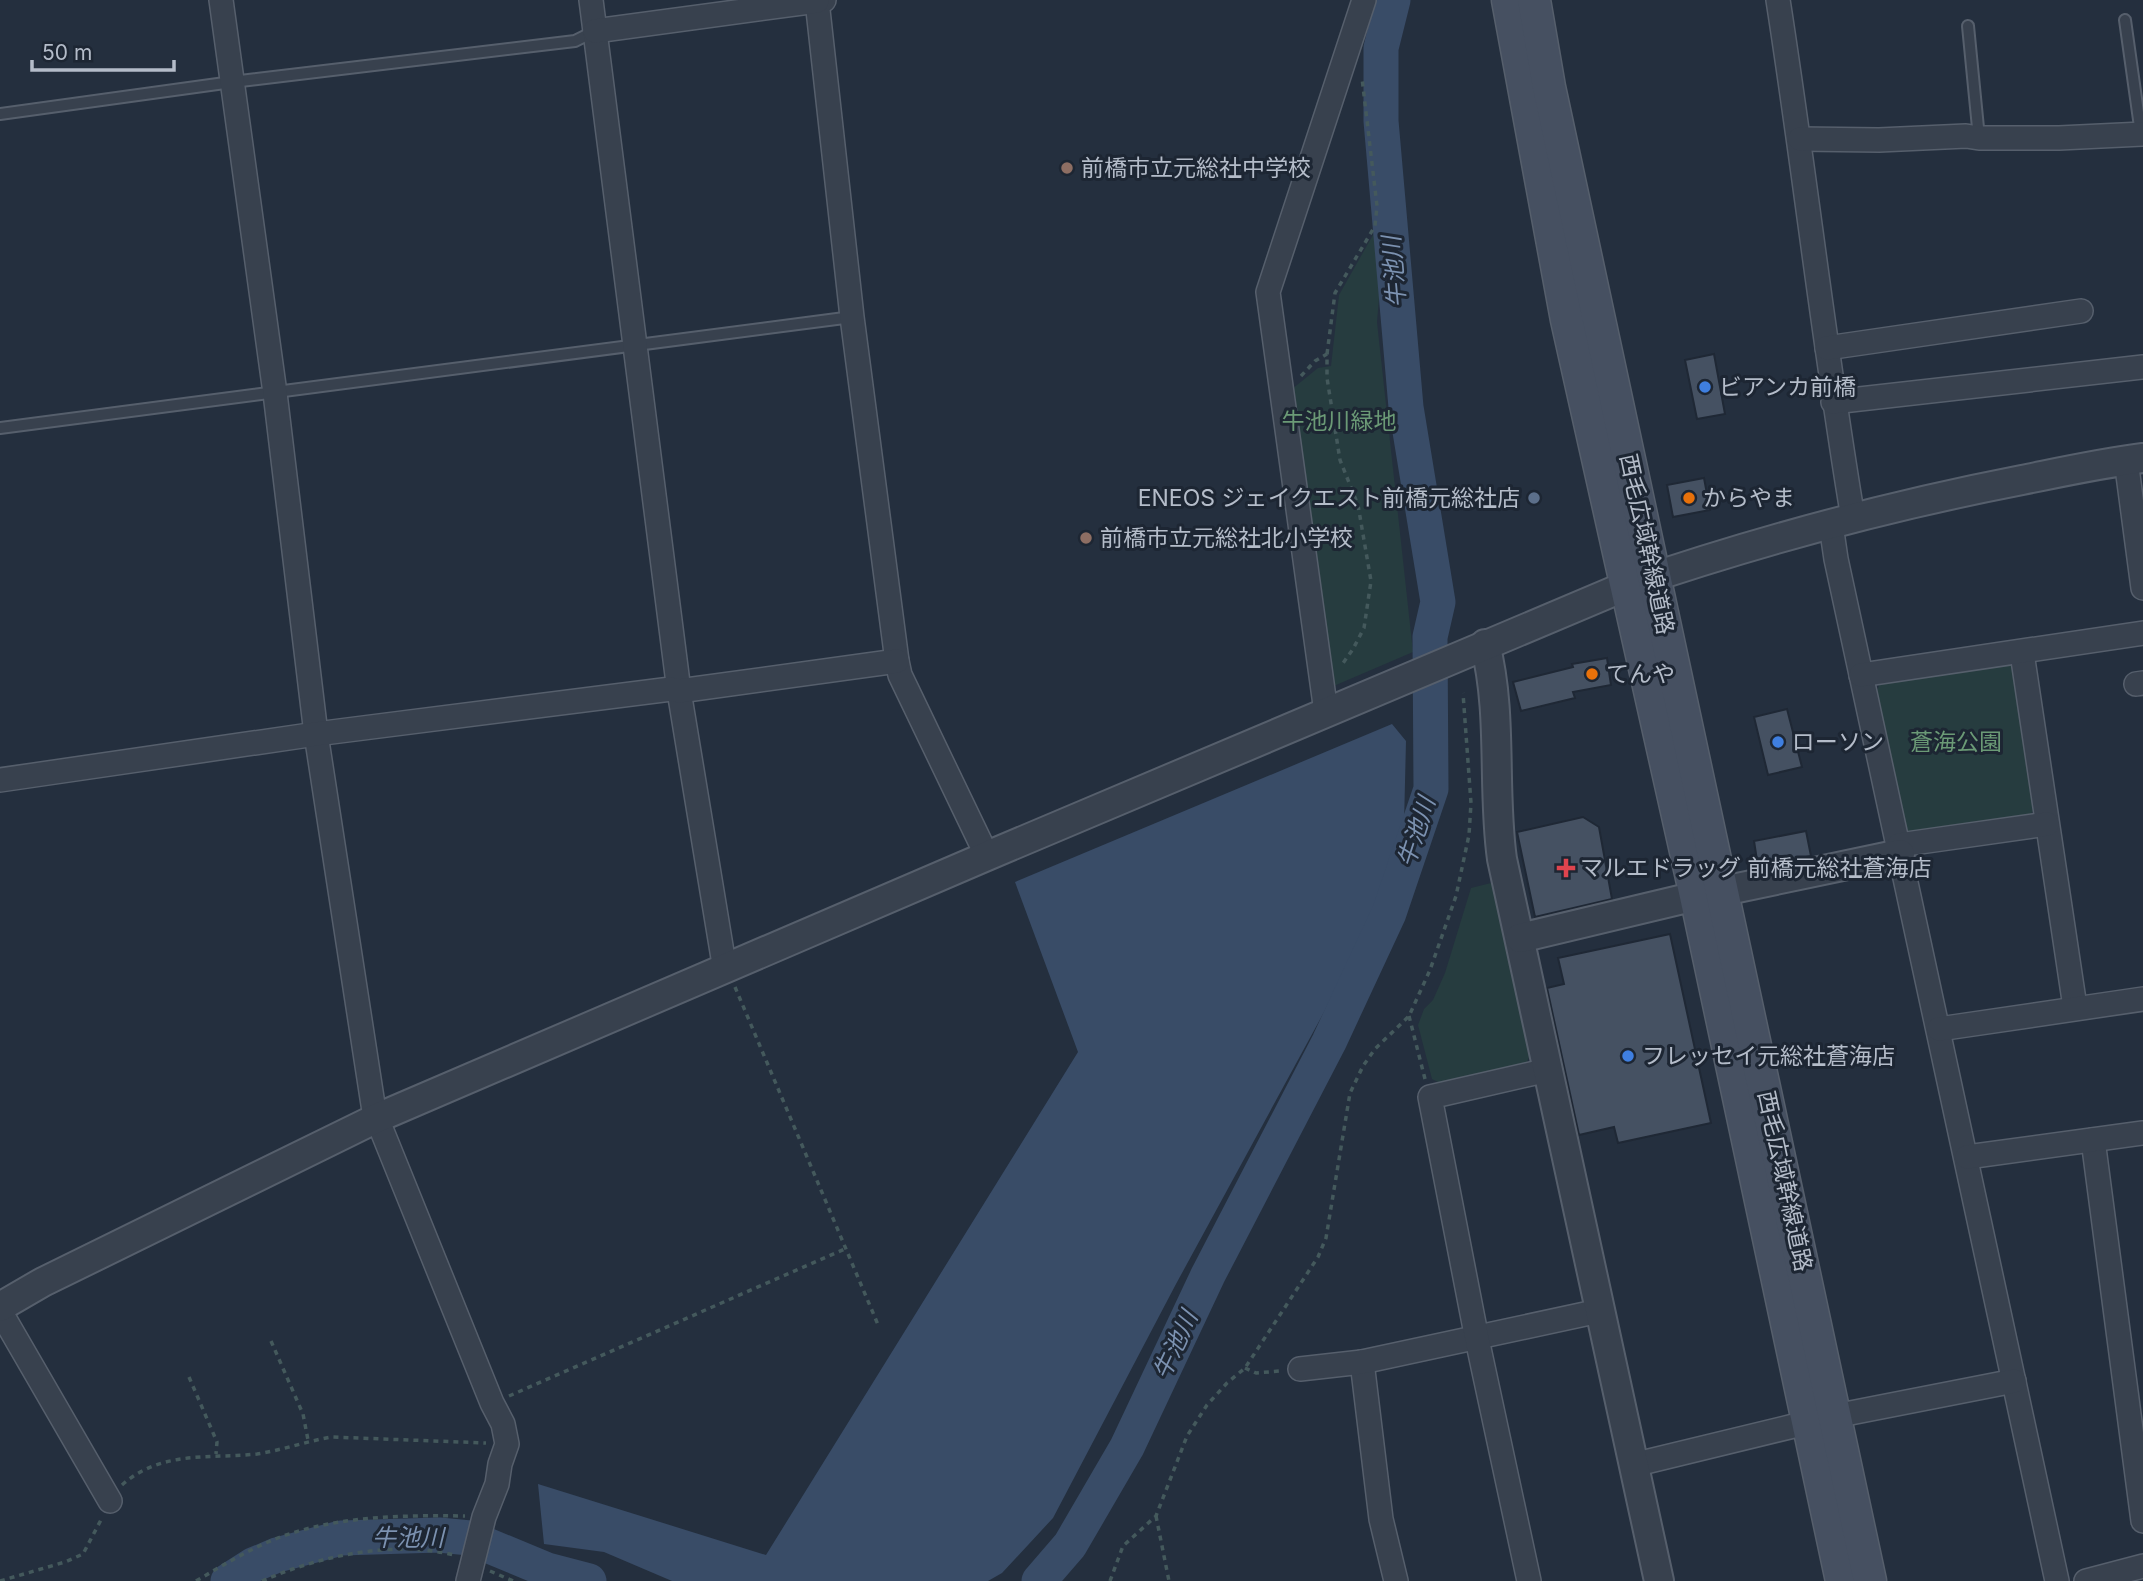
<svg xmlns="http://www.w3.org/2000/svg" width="2143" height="1581" font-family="Inter,'Noto Sans JP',sans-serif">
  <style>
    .green { fill: #263c3f }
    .water { fill: #394c67 }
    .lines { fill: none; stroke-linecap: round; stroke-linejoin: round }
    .river { stroke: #394c67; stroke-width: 35 }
    .building { fill: #455162; stroke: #1f2835; stroke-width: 2 }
    .service-casing { stroke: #565f6c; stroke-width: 14 }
    .minor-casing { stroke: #565f6c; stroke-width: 26 }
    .tertiary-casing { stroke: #565f6c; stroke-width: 32 }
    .secondary-casing { stroke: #565f6c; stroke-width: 35 }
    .path { stroke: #44595c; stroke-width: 3.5; stroke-dasharray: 5 5; stroke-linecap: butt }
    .service { stroke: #38414e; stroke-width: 10 }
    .minor { stroke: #38414e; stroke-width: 23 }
    .tertiary { stroke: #38414e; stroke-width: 28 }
    .secondary { stroke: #465061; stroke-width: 32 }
    .education-dot { fill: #8d6e63; stroke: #1d2633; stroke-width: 2.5 }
    .shop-dot { fill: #3f7fe0; stroke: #1d2633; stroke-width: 2.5 }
    .service-dot { fill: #5c6f8a; stroke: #1d2633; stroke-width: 2.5 }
    .food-dot { fill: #e8710a; stroke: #1d2633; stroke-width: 2.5 }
    .health-dot { fill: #e0444e; stroke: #1d2633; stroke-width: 2.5 }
    .labels { text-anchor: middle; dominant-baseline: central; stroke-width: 6; stroke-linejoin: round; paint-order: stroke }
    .poi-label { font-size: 23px; fill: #b4bcc9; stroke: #1d2633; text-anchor: start }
    .park-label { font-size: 23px; fill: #6b9a76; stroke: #1d2633 }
    .street-label { font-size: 23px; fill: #b4bcc9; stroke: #1d2633 }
    .water-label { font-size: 24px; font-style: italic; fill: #7c92b1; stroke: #1d2633 }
  </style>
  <rect width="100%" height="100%" fill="#242f3e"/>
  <g class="green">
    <polygon points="1374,233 1381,234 1383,251 1377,322 1413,652 1329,688 1286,394 1318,368 1331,366 1339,295"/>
    <polygon points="2007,661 2014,668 2033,811 2026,820 1917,837 1907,831 1877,690 1883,678"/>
    <polygon points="1495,882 1531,1053 1526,1064 1442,1084 1432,1079 1418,1025 1424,1009 1433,1000 1445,973 1471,888"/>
  </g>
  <polygon class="water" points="1392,724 1406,741 1404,824 1375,912 1323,1014 1176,1284 1053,1518 1002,1573 988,1581 672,1581 604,1552 544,1544 538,1484 766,1555 1078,1052 1015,882"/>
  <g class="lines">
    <g class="river">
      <polyline points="228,1581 253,1565 277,1555 341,1538 439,1535 470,1538 547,1570 589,1581"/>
      <polyline points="1039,1581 1070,1545 1127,1447 1208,1275 1329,1042 1389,913 1431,789 1430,637 1438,602 1406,407 1381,121 1381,48 1393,0"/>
    </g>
  </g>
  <g class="building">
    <polygon points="1714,354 1725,414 1697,419 1685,360"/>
    <polygon points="1704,478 1710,510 1673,517 1667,485"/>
    <polygon points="1607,658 1611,685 1573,692 1575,698 1521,711 1513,682 1573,667 1572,664"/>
    <polygon points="1787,709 1802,767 1768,775 1754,717"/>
    <polygon points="1583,817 1599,827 1612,899 1535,917 1517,832"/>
    <polygon points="1806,831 1811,856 1758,867 1754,841"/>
    <polygon points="1670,934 1711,1123 1618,1143 1614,1127 1579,1135 1547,988 1564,984 1558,958"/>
  </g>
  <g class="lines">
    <g class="service-casing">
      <g id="service">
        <polyline points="2125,20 2141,134"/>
        <polyline points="1968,26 1979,138"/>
        <polyline points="0,114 232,82 575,41 595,31"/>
        <polyline points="0,428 852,317"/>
      </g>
    </g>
    <g class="minor-casing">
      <g id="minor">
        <polyline points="221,0 275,393 316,734 374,1111 492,1403 503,1424 507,1444 500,1464 497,1484 484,1517 468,1581"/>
        <polyline points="591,0 679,691 723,958 728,969"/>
        <polyline points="824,0 817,1 852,317 897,661 900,675 987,856"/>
        <path d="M1778,0C1805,173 1824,346 1853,518"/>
        <polyline points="595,31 817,1"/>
        <polyline points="1800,139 1879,140 1966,136 1979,138 2059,138 2143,134"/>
        <polyline points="1827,348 2081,311"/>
        <polyline points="1833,402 2143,367"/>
        <polyline points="2126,460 2143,588"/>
        <polyline points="1831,525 1836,559 2057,1581"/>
        <polyline points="2022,653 2075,1007"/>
        <polyline points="1861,675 2143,633"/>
        <polyline points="2136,684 2143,683"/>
        <polyline points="1326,712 1268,292 1364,0"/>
        <polyline points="0,780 316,734 671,689 679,691 897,661"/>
        <polyline points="1899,845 2047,824"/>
        <polyline points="1939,1029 2143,999"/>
        <polyline points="2093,1140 2143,1521"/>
        <polyline points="1967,1157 2143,1133"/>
        <polyline points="0,1311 110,1501"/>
        <polyline points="1362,1362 1381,1519 1396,1581"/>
        <polyline points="1300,1369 1362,1362 1599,1311"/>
        <polyline points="1835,1416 2014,1381"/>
        <polyline points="1633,1465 1810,1422"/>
        <polyline points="1529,1581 1477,1339 1430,1097 1548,1070"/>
        <polyline points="2086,1581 2143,1566"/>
      </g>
    </g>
    <g class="tertiary-casing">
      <g id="tertiary">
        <path d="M1485,644C1503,714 1492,789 1502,859L1659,1581"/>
        <polyline points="1723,891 1900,854"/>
        <polyline points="1520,938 1696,896"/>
        <path d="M0,1307L43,1282L377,1118L987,856L1626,586C1755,542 1888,506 2022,480C2062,472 2103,463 2143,458"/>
      </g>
    </g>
    <g class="secondary-casing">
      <g id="secondary">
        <polyline points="1508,0 1567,320 1696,896 1842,1581"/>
        <polyline points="1534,0 1549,87 1870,1581"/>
      </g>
    </g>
    <g class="path">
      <polyline points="1327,354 1335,293 1375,226 1377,206 1362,78"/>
      <polyline points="1301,376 1315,361 1327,354 1327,378 1340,460 1358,505 1371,581 1364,628 1353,649 1341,666"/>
      <polyline points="735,987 879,1327"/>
      <polyline points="1409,1016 1425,1079"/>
      <polyline points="271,1341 303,1414 308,1440"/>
      <polyline points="1245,1368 1256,1373 1280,1371"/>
      <polyline points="189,1377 217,1442 216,1454"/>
      <polyline points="509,1396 847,1248"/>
      <path d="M122,1485C161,1450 210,1459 257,1454C283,1450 307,1441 332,1437L486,1443"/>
      <polyline points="1156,1516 1169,1581"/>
      <polyline points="490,1571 513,1581"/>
      <polyline points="0,1581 65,1562 83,1554 102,1518"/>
      <path d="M196,1581C220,1567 243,1553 268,1542C328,1516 400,1515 465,1516"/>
      <path d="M262,1581C319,1556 392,1540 454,1555"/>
      <polyline points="1110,1581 1123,1546 1156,1516 1187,1436 1207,1405 1227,1383 1245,1368 1318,1257 1326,1238 1350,1093 1363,1066 1375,1049 1409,1016 1430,970 1456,896 1469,835 1471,803 1463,693"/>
    </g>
    <use href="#service" class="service"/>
    <use href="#minor" class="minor"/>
    <use href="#tertiary" class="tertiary"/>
    <use href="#secondary" class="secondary"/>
  </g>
  <g class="education-dot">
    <circle cx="1067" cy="168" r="7"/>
    <circle cx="1086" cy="538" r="7"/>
  </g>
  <g class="shop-dot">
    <circle cx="1705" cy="387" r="7"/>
    <circle cx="1778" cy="742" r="7"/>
    <circle cx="1628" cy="1056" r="7"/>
  </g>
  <circle class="service-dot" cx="1534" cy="498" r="7"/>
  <g class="food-dot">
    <circle cx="1689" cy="498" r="7"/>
    <circle cx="1592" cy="674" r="7"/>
  </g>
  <path class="health-dot" d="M1562.5 857.5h7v7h7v7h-7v7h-7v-7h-7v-7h7z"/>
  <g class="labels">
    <g class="poi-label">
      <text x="1081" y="168">前橋市立元総社中学校</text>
      <text x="1719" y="387">ビアンカ前橋</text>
      <text x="1520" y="498" text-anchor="end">ENEOS ジェイクエスト前橋元総社店</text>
      <text x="1703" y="498">からやま</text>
      <text x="1100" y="538">前橋市立元総社北小学校</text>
      <text x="1606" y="674">てんや</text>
      <text x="1792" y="742">ローソン</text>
      <text x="1580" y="868">マルエドラッグ 前橋元総社蒼海店</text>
      <text x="1642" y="1056">フレッセイ元総社蒼海店</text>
    </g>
    <g class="park-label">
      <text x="1339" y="421">牛池川緑地</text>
      <text x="1956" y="742">蒼海公園</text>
    </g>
    <g class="street-label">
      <text transform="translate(1647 544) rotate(78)">西毛広域幹線道路</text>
      <text transform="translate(1785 1181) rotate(78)">西毛広域幹線道路</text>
    </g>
    <g class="water-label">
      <text transform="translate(1394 272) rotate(-95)">牛池川</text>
      <text transform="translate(1416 832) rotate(-72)">牛池川</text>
      <text transform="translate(1175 1345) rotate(-65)">牛池川</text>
      <text x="408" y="1537">牛池川</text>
    </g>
  </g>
  <path d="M32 60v10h142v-10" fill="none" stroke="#b4bcc9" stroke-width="3.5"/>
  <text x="42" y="60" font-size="21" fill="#b4bcc9" stroke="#1d2633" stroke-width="5" paint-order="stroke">50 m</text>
</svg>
